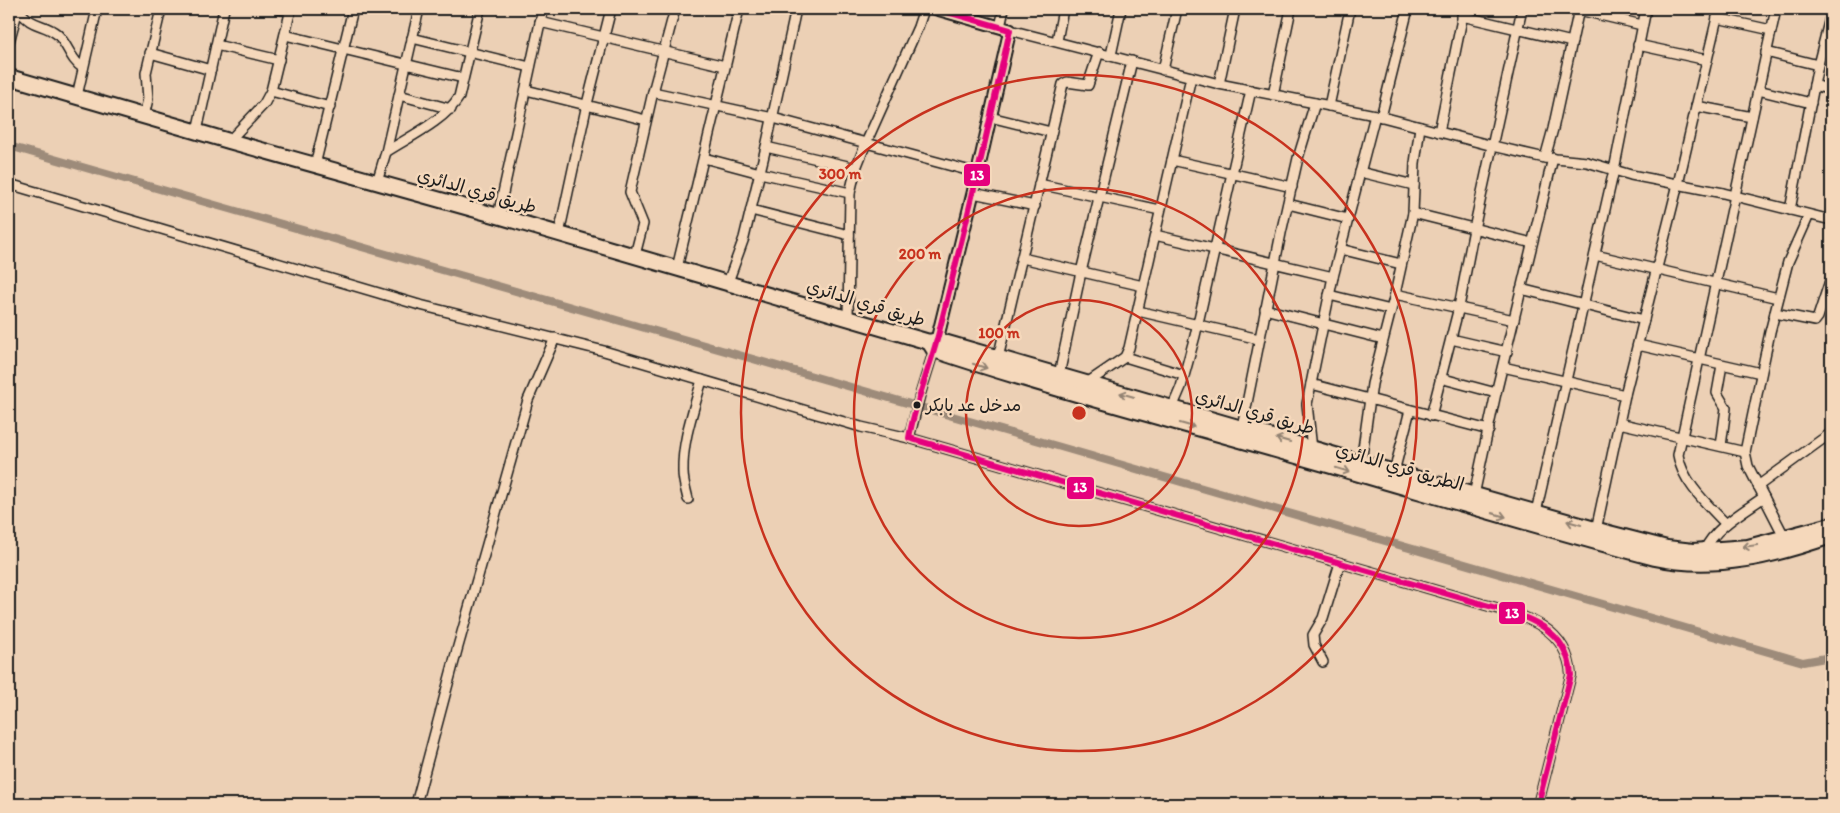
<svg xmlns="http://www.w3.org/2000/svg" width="1840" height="813" font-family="Itim,'Playpen Sans Arabic',sans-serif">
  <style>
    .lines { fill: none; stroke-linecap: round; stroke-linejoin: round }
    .canal { stroke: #9d8b7a; stroke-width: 8 }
    .minor-casing { stroke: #1c1c1c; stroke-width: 12 }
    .major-casing { stroke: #1c1c1c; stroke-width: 15 }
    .highway-casing { stroke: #1c1c1c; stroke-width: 18 }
    .minor { stroke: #f5d8bb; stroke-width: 9 }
    .major { stroke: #f5d8bb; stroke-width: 11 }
    .highway { stroke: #f5d8bb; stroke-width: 14 }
    .bus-1-casing { stroke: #f5d8bb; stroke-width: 10 }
    .bus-1 { stroke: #e5007d; stroke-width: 6 }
    .oneway { stroke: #938373 }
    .ring { fill: none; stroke: #c8321e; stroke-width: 2.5 }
    .bus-dot { fill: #1c1c1c; stroke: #f5d8bb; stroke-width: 2 }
    .labels { text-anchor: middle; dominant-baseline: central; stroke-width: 5; stroke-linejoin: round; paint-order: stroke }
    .bus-label { font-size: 17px; fill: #1c1c1c; stroke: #f5d8bb; text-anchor: start }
    .street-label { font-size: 18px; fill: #1c1c1c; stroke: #f5d8bb }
    .centre { fill: #c8321e; stroke: #f5d8bb; stroke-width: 2.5 }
    .ring-label { font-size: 15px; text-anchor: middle; font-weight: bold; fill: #c8321e; stroke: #f5d8bb; stroke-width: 5; stroke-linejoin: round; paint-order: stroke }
    .line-badge { stroke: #f5d8bb; stroke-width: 2 }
    .badge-label { font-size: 14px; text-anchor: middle; font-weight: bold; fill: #fff }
  </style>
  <rect width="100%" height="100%" fill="#ecd0b5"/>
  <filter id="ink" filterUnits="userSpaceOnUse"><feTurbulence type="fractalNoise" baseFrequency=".02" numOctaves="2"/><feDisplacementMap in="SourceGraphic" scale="10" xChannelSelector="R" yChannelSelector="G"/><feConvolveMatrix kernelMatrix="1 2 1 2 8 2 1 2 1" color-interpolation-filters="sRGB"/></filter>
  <g filter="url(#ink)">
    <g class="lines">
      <polyline class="canal" points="9,146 1057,446 1803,662 1831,657"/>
      <g class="minor-casing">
        <g id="minor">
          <path d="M18,9C33,29 42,22 57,34C68,44 70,60 83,68"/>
          <polyline points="279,9 291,11"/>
          <polyline points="1579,10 1642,25"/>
          <polyline points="1462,16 1572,42"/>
          <polyline points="1717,18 1771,30"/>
          <polyline points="540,22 725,66"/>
          <polyline points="1000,27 1004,9"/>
          <polyline points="1010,30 1219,84 1375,115 1493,146 1545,158 1587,162 1631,175 1723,193 1831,220"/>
          <polyline points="285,35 463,78"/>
          <polyline points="412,38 530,67"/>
          <polyline points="1057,41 1063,9"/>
          <polyline points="9,42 18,9"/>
          <polyline points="216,45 279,60"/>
          <polyline points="1638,45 1707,60"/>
          <polyline points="1766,52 1818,65"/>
          <polyline points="150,53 211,70"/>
          <polyline points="1111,55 1121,9"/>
          <polyline points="1163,70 1177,9"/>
          <polyline points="1219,84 1235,9"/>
          <polyline points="1814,85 1831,90"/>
          <polyline points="526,90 646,120"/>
          <polyline points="1758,90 1811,103"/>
          <polyline points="271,91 330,107"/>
          <polyline points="653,92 773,118 978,173"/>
          <polyline points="399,95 451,109"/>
          <polyline points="1273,95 1291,9"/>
          <polyline points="77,96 97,9"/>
          <polyline points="1329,106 1350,9"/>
          <polyline points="1696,106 1752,117"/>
          <polyline points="144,116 148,99 146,73 161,9"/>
          <polyline points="990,117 1051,132"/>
          <polyline points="1381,117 1408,9"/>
          <polyline points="197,131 224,9"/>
          <polyline points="1439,132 1464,9"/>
          <polyline points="229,141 264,104 271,91 291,9"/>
          <polyline points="766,147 856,168"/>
          <path d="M386,152C409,137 444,121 459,97L480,9"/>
          <polyline points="704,158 760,173 850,193"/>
          <polyline points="1545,158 1553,129 1579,9"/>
          <polyline points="1172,160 1292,187"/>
          <polyline points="315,165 353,9"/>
          <polyline points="1360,172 1414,185"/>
          <polyline points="377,182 386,152 419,9"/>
          <polyline points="9,184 416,304 604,351 861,427 909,438"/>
          <polyline points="1039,184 1160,210"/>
          <polyline points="973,193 1035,206"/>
          <polyline points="1288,204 1348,219"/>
          <polyline points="751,210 849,235"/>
          <polyline points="1790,210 1818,65 1831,14"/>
          <polyline points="1413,213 1532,243"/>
          <polyline points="498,216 543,9"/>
          <polyline points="559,234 587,104 611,9"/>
          <polyline points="1155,235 1333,277"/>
          <polyline points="1340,249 1401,264"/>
          <polyline points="635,255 643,224 630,192 653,92 675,9"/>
          <polyline points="1595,255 1778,298"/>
          <polyline points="1022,258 1143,286"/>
          <polyline points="677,268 739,9"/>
          <polyline points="728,282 744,238 766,147 796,9"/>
          <polyline points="1521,289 1644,320"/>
          <polyline points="1395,294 1514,320"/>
          <polyline points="1329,295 1391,310"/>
          <polyline points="1265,309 1383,339"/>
          <polyline points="1138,311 1259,339"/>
          <polyline points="1775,313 1815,321 1818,317 1831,278"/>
          <polyline points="848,317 850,193 856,168 866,143 918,27 924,9"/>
          <polyline points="1451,339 1507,352"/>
          <polyline points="1638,345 1761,373"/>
          <path d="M934,350L920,395L909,438L1472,601C1514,614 1567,621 1571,675L1538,804"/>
          <polyline points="1125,357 1184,375"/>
          <polyline points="998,358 1063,84 1067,82 1088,85 1099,52"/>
          <polyline points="1503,367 1625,395"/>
          <polyline points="1059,375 1081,272 1132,61"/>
          <polyline points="1440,378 1496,393"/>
          <polyline points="1087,383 1125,357 1129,348 1191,77"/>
          <polyline points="1311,384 1489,430"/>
          <polyline points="1172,408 1181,387 1195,336 1251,90"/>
          <polyline points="1431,416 1459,307 1474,229 1522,9"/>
          <polyline points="1619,423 1745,452"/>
          <polyline points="1242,428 1281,233 1298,158 1315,103"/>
          <polyline points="1721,446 1726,408 1717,393 1722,365"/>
          <polyline points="1312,449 1307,404 1315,364 1333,277 1375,115"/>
          <polyline points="1361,463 1372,384 1395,294 1413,213 1415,163 1420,127"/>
          <polyline points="1394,472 1410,410"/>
          <polyline points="1758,486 1831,433"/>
          <polyline points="1474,495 1496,393 1553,158"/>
          <path d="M688,499C686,490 683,481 683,472C682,440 694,409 702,380"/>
          <polyline points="1536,512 1614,170 1646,9"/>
          <path d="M1726,524C1708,505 1682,482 1678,455L1776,9"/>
          <polyline points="1596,530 1625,395 1678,184 1719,9"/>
          <polyline points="1785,538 1748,466 1745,452 1770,332 1788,262 1809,215"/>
          <path d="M1704,551C1715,527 1743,512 1764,497"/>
          <polyline points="1323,662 1314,645 1313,635 1323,618 1340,563"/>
          <polyline points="416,804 457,650 528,400 555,338"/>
        </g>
      </g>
      <g class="major-casing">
        <polyline id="major" points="935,348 973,193 1010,30 937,9"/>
      </g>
      <g class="highway-casing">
        <g id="highway">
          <polyline points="9,77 229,141 498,216 929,342 937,340 1394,472 1605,532 1667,548 1693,551 1748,547 1831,525"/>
          <path d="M929,342L934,350C1057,391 1182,423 1307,459C1423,492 1538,527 1655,558C1715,571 1774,556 1831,536"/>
        </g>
      </g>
      <use href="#minor" class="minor"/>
      <use href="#major" class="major"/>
      <use href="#highway" class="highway"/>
      <g class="bus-1-casing">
        <path id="bus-1" d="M937,9L1010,30C988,131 964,232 939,332C930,368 915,402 909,438L1472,601C1514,614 1567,621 1571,675L1538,804"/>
      </g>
      <use href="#bus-1" class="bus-1"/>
    </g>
    <defs><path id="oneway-shaft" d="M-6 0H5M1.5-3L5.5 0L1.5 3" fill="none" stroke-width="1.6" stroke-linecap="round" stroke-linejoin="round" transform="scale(1.25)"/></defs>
    <g class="oneway">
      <use href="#oneway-shaft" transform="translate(980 366) rotate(18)"/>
      <use href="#oneway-shaft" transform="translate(1127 395) rotate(-164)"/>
      <use href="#oneway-shaft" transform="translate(1187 425) rotate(16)"/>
      <use href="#oneway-shaft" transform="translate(1283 440) rotate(-164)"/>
      <use href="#oneway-shaft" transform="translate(1343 470) rotate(17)"/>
      <use href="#oneway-shaft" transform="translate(1499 515) rotate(16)"/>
      <use href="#oneway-shaft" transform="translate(1574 523) rotate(-164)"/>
      <use href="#oneway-shaft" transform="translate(1750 546) rotate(172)"/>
    </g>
  </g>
  <g class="ring">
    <circle cx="1079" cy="413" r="113"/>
    <circle cx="1079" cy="413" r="225"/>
    <circle cx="1079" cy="413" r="338"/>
  </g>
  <circle class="bus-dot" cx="917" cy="405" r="4.5"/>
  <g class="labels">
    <g class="bus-label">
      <text x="926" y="405">مدخل عد بابكر</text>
    </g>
    <g class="street-label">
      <text transform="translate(477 191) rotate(16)">طريق قري الدائري</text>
      <text transform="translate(866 303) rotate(17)">طريق قري الدائري</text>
      <text transform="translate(1255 412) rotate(16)">طريق قري الدائري</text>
      <text transform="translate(1400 467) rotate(16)">الطريق قري الدائري</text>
    </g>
  </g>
  <circle cx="1079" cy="413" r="8" class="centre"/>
  <g class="ring-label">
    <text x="840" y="179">300 m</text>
    <text x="920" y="259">200 m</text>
    <text x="999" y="338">100 m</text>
  </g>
  <g class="line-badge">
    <rect x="963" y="163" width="28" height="24" rx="5" fill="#e5007d"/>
    <rect x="1066" y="476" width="29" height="24" rx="5" fill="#e5007d"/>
    <rect x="1498" y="601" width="28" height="24" rx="5" fill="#e5007d"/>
  </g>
  <g class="badge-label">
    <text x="977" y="180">13</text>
    <text x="1080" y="492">13</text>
    <text x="1512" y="618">13</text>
  </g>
  <rect width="1840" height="813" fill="none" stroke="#f5d8bb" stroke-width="30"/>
  <rect x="15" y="15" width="1810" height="783" fill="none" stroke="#1c1c1c" stroke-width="2" filter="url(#ink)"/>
</svg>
